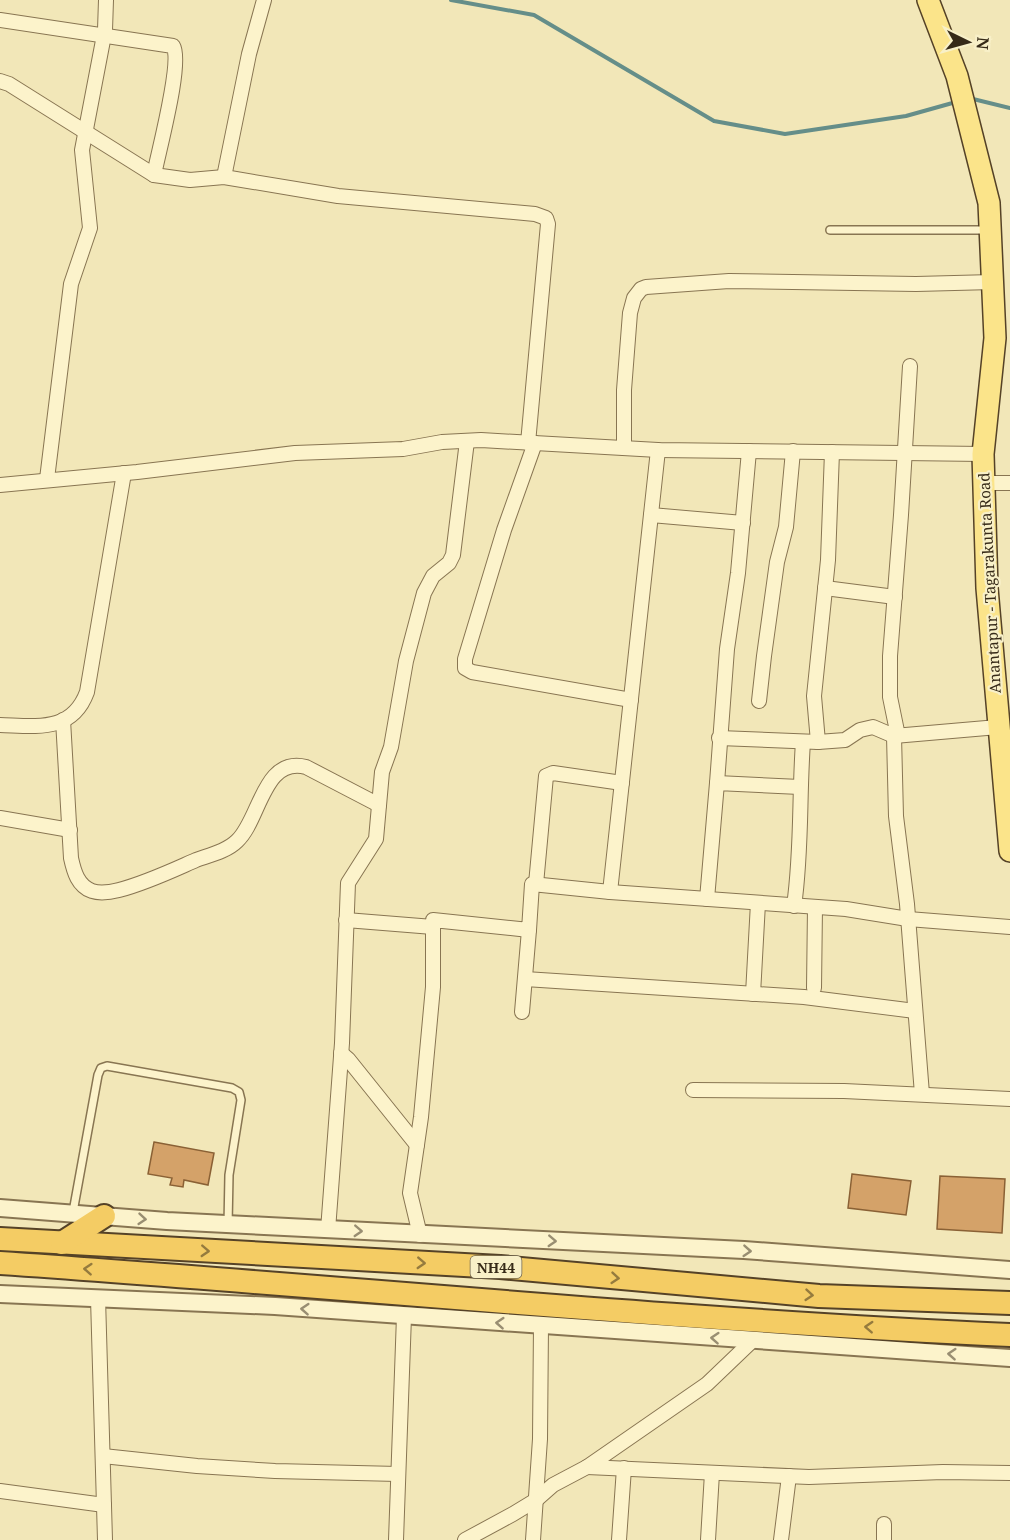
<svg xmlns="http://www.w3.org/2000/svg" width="1010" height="1540" font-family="'Noto Serif',serif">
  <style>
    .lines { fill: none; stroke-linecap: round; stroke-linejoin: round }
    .stream { stroke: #658e89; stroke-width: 4 }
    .building { fill: #d4a269; stroke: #8a6135; stroke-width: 1.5 }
    .service-casing { stroke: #887552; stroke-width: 10 }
    .minor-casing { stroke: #887552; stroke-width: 16 }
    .tertiary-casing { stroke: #887552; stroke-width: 20 }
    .primary-casing { stroke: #554227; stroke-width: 24 }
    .trunk-casing { stroke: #554227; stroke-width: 26 }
    .service { stroke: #fcf3cb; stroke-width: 7 }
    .minor { stroke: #fcf3cb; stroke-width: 14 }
    .tertiary { stroke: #fcf3cb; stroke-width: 16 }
    .primary { stroke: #fbe48a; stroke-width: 21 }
    .trunk { stroke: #f4cc64; stroke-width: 22 }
    .oneway { stroke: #998e72 }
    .oneway2 { stroke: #957b3e }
    .labels { text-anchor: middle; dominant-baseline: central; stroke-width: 4.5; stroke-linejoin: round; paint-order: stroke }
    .shield { fill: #f8f0c8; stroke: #70654d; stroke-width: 1.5 }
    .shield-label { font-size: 14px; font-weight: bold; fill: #362a18 }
    .street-label { font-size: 15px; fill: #362a18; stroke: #f8f0c8 }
  </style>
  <rect width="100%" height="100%" fill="#f2e7b8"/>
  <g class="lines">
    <g class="stream">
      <polyline points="451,0 534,15 714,121 785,134 906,116 956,102"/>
      <polyline points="969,98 1010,108"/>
    </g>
  </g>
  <g class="building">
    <polygon points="154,1142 214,1153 208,1185 184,1180 183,1187 170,1185 172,1178 148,1174"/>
    <polygon points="852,1174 911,1181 906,1215 848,1208"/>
    <polygon points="940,1176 1005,1179 1002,1233 937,1229"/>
  </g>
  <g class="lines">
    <g class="service-casing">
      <g id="service">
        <polyline points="830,230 986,230"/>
        <polyline points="73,1212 98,1075 101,1068 107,1066 232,1088 239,1092 241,1100 229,1175 228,1225"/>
      </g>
    </g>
    <g class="minor-casing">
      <g id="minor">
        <path d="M0,20L173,46C183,62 158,153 154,175"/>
        <polyline points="0,81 9,84 154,175 190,180 224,177 338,196 535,214 546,218 548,224 528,443"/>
        <polyline points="224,177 249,54 264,0"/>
        <polyline points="535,443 504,530 465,659 465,668 472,672 631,700"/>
        <polyline points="624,448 624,390 630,313 634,298 641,289 646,287 729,281 916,284 993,282"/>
        <polyline points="47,479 71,284 90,228 82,150 105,30 106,0"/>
        <polyline points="984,483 1010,483"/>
        <polyline points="0,485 137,472 295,453 403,449 442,442 481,440 658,450 983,454"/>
        <polyline points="651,515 743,523"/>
        <polyline points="825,588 895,597"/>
        <polyline points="759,701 764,656 777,562 786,527 793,451"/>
        <path d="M63,720L71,858C74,872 78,886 92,891C101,894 111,892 119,890C146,883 171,871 196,860C210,855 227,851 237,841C260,820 263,756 306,767L379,805"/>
        <path d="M0,725C36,726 72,733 87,692L124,473"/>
        <polyline points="894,736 896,816 907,904 922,1094"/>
        <polyline points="898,736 890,697 890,656 901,515 910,366"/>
        <polyline points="719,738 818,742 845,740 860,730 873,727 894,736 998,727"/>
        <polyline points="818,742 814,696 828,560 832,452"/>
        <polyline points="717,783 727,649 738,573 749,451"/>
        <polyline points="0,818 70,830"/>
        <polyline points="536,884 546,776 553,773 622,783"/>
        <polyline points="610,892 658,450"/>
        <polyline points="707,899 717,783 800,787"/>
        <path d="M794,906C802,851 799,797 803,742"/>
        <polyline points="346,920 433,927"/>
        <polyline points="525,979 804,997 915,1011"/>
        <polyline points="814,988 815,907"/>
        <polyline points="753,994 758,903"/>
        <polyline points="522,1012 529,930"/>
        <polyline points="341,1053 348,1059 417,1145"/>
        <polyline points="693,1090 844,1091 1010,1099"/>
        <polyline points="328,1230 342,1043 348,883 376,839 382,772 391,747 406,661 424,593 433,576 449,563 453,555 467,441"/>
        <polyline points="420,1235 410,1193 421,1117 433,987 433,920 529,930 532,884 610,892 846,909 908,919 1010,927"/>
        <polyline points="98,1298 105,1540"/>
        <polyline points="103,1456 197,1466 275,1471 398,1474"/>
        <polyline points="587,1467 809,1477 943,1472 1010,1473"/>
        <polyline points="0,1491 104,1505"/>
        <polyline points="884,1524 884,1540"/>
        <polyline points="396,1540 404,1316"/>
        <polyline points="465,1540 513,1514 536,1500 553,1485 587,1467 707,1384 752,1341"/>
        <polyline points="533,1540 540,1439 541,1325"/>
        <polyline points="619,1540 624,1468"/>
        <polyline points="708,1540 712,1473"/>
        <polyline points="781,1540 789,1476"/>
      </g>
    </g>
    <g class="tertiary-casing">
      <g id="tertiary">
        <polyline points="0,1208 167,1221 744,1250 1010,1270"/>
        <polyline points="0,1294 275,1306 1010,1358"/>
      </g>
    </g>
    <g class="primary-casing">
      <polyline id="primary" points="928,0 957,76 989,203 995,338 983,454 987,588 1010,851"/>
    </g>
    <g class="trunk-casing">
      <g id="trunk">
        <polyline points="0,1239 500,1267 819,1296 1010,1303"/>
        <polyline points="62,1243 104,1216"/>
        <path d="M0,1263C337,1286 673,1320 1010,1335"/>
      </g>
    </g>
    <use href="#service" class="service"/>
    <use href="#minor" class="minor"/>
    <use href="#tertiary" class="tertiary"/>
    <use href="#primary" class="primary"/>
    <use href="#trunk" class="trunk"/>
  </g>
  <defs><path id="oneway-chevron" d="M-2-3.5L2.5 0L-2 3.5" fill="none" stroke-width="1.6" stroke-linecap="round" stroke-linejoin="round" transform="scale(1.5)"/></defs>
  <g class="oneway">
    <use href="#oneway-chevron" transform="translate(142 1219) rotate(5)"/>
    <use href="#oneway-chevron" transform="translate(358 1231) rotate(3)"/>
    <use href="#oneway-chevron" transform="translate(552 1241) rotate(3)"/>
    <use href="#oneway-chevron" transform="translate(747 1251) rotate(4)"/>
    <use href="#oneway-chevron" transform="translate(305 1309) rotate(-176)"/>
    <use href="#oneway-chevron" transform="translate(500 1323) rotate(-176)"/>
    <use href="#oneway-chevron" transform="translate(715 1338) rotate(-176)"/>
    <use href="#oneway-chevron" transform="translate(952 1354) rotate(-176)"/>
  </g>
  <g class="oneway2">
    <use href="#oneway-chevron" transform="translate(205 1251) rotate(3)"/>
    <use href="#oneway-chevron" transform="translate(421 1263) rotate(3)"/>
    <use href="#oneway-chevron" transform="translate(88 1269) rotate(-176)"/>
    <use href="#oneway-chevron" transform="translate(615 1278) rotate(5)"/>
    <use href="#oneway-chevron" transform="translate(809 1295) rotate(5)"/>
    <use href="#oneway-chevron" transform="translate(869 1327) rotate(-177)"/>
  </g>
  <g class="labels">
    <rect class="shield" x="470.5" y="1256" width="51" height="22" rx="4.5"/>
    <g class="shield-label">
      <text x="496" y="1267">NH44</text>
    </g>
    <g class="street-label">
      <text transform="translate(989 583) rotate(-93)">Anantapur - Tagarakunta Road</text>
    </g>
  </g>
  <g transform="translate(968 42) rotate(95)" stroke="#f8f0c8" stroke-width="4.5" paint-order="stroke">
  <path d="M0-4.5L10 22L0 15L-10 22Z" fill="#362a18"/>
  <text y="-9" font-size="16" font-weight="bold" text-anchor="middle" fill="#362a18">N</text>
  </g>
</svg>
